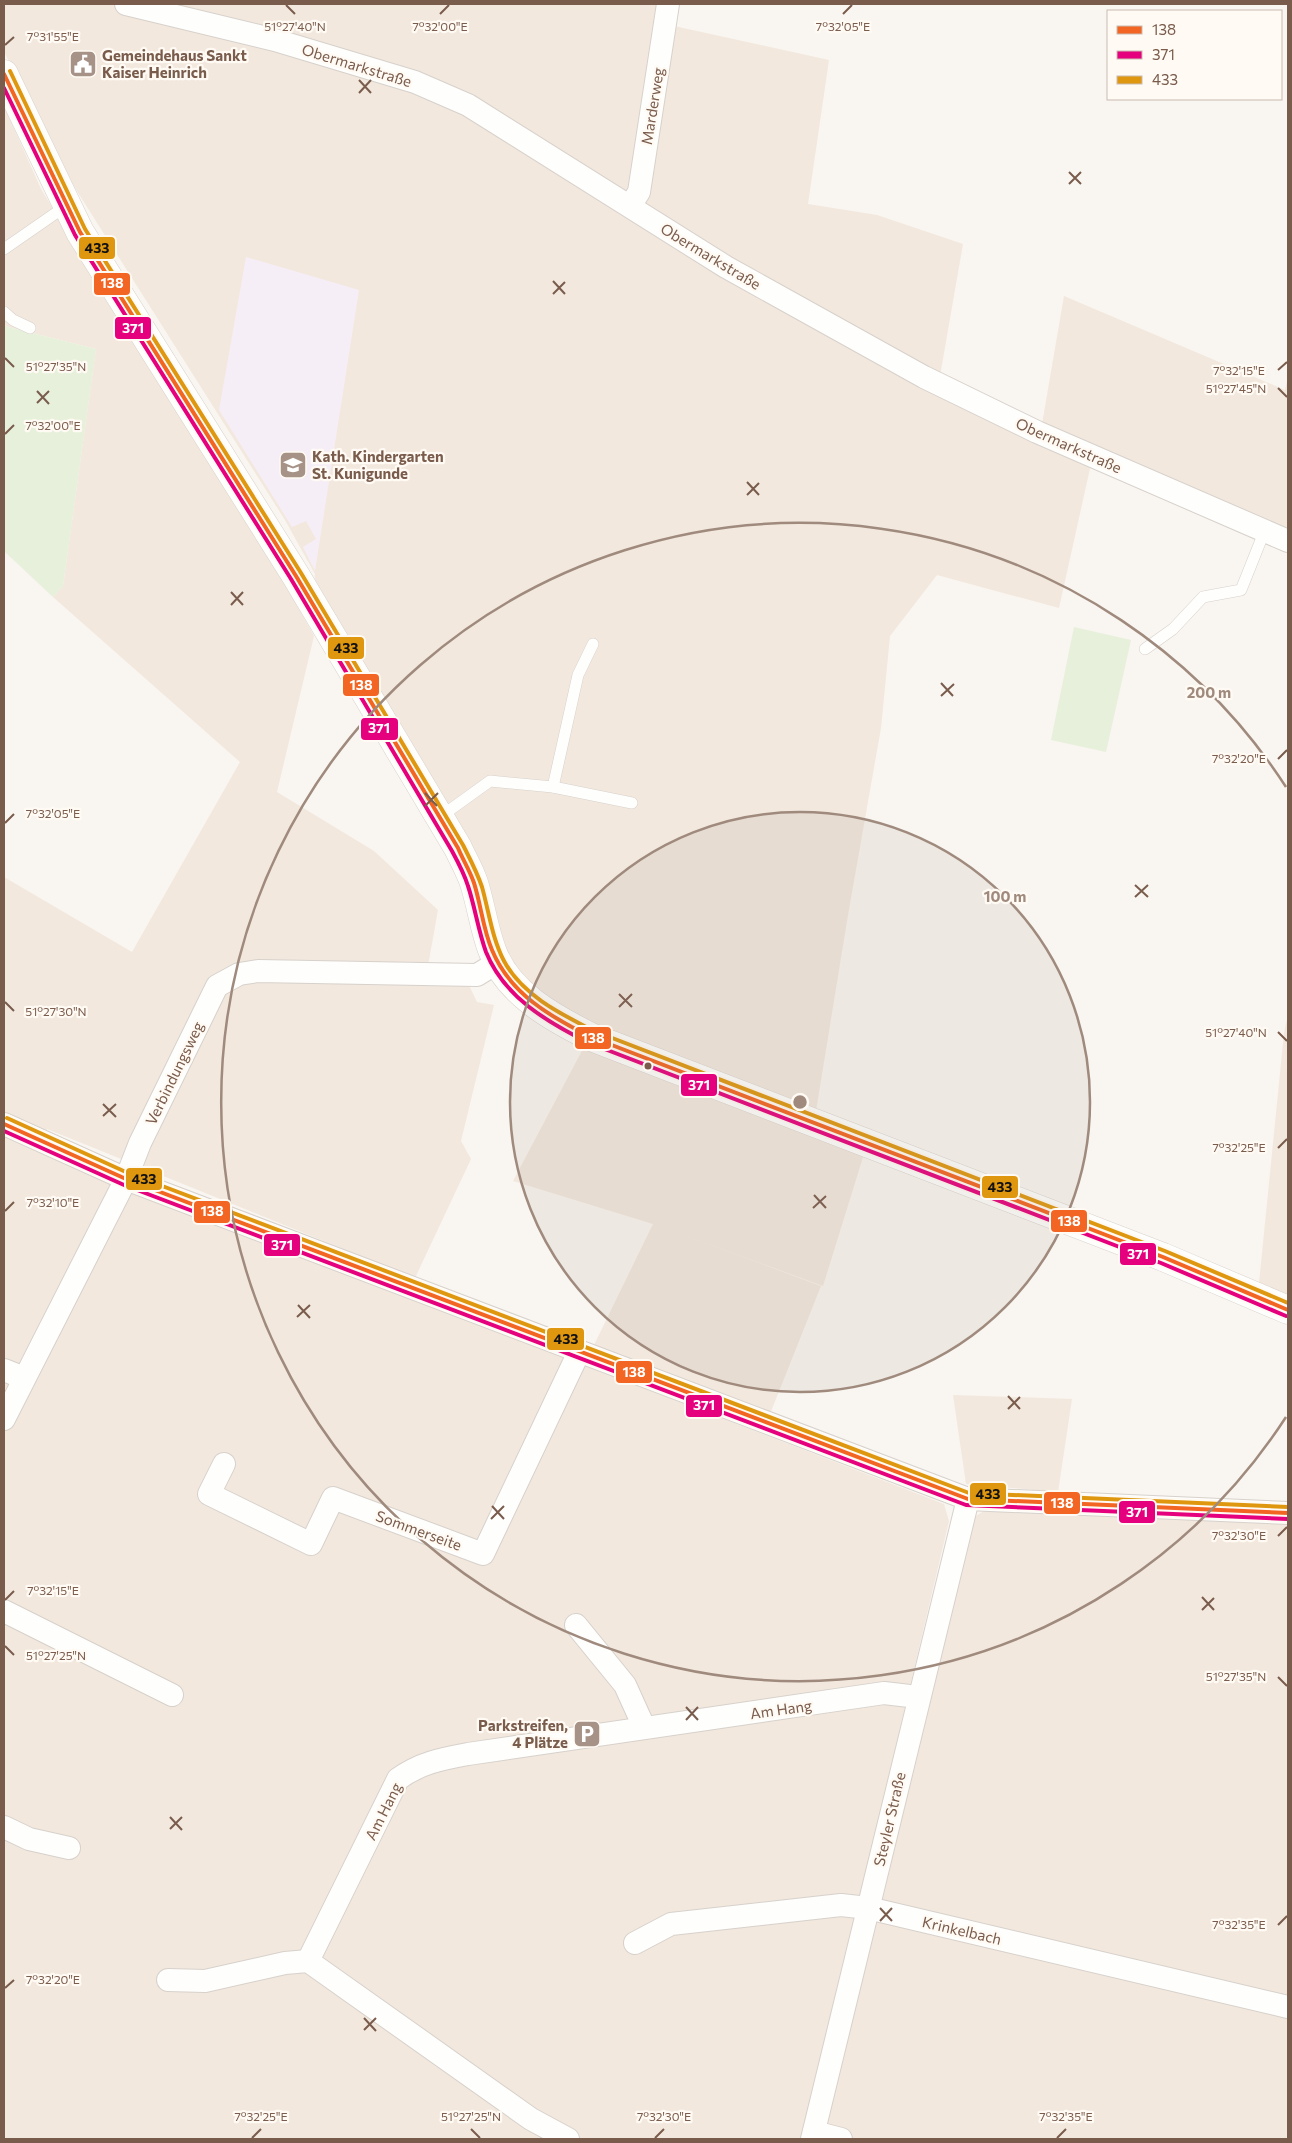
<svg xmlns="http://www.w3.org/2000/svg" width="1292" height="2143" font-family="Commissioner,sans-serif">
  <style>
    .residential { fill: #f2e8de }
    .education { fill: #f6eef6 }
    .green { fill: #e7f0db }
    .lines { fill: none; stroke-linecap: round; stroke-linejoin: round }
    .lane-casing { stroke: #d7d1cb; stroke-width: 12 }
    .street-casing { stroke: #d7d1cb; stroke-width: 24 }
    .secondary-casing { stroke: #d9d2cb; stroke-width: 29 }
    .lane { stroke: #fefefd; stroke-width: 11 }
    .street { stroke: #fefefd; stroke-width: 22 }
    .secondary { stroke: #fefefd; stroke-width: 28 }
    .bus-1-casing { stroke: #fffaf3; stroke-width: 8 }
    .bus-2-casing { stroke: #fffaf3; stroke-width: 8 }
    .bus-3-casing { stroke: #fffaf3; stroke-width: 8 }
    .bus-1 { stroke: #f26522; stroke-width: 4 }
    .bus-2 { stroke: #e5007d; stroke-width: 4 }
    .bus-3 { stroke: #de970f; stroke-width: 4 }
    .ticks { fill: none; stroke: #7a5c4d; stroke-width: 2 }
    .ring { fill: none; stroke: #9f8a7d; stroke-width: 2.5 }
    .bus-dot { fill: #7a5c4d; stroke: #fffaf3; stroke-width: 2 }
    .labels { text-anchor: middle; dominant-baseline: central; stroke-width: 4.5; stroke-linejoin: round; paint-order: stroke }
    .poi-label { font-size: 15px; font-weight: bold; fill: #7a5c4d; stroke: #fffaf3; text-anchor: start }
    .street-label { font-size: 15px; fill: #7a5c4d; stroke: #fffaf3 }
    .ticks-label { font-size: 12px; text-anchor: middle; fill: #7a5c4d; stroke: #fffaf3; stroke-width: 4.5; stroke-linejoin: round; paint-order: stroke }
    .centre { fill: #9f8a7d; stroke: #fffaf3; stroke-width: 2.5 }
    .ring-label { font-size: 15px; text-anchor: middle; font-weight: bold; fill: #9f8a7d; stroke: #fffaf3; stroke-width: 4.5; stroke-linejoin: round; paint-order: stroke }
    .line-badge { stroke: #fffaf3; stroke-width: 2 }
    .badge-label { font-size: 14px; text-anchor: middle; font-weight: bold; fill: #fff }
    .pale-badge-label { font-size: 14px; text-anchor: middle; font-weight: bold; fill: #111 }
  </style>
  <rect width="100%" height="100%" fill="#f9f5f0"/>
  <g class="residential">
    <polygon points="4,4 668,4 665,24 829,60 808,204 877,215 963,244 940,376 1091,464 1059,608 937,575 890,636 881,728 848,915 816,1111 575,1018 516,972 503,943 485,873 468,838 314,583 315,574 285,520 75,188 4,52"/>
    <polygon points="4,106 41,189 126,330 286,586 314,636 277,792 374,851 438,910 426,977 466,979 477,1002 494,1005 461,1141 471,1159 415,1278 47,1129 37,1151 144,1195 944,1504 949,1521 803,2139 4,2139 4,877 132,952 240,762 53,597 63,586 96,349 4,326"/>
    <polygon points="1064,296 1285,390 1288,377 1288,532 1042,424"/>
    <polygon points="1288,1015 1288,1295 1259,1283 1284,1033"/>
    <polygon points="585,1045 864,1154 823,1286 670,1230 821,1286 770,1414 594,1345 653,1224 513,1181"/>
    <polygon points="953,1395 1072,1399 1058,1492 966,1484"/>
    <polygon points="984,1511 1288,1524 1288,2139 823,2139 971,1519"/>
  </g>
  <polygon class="education" points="246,257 359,290 315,571 303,547 316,539 306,521 292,527 219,410"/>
  <g class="green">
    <polygon points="4,326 96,349 63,586 53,597 4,551"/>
    <polygon points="1074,627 1131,640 1106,752 1051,740"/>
  </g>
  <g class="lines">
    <g class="lane-casing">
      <g id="lane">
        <polyline points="4,249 66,206"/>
        <polyline points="4,312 13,320 30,328"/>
        <polyline points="1145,649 1173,629 1203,597 1241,590 1265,530"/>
        <polyline points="553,787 578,675 593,644"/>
        <polyline points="440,817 490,781 553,787 632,803"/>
      </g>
    </g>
    <g class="street-casing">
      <g id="street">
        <polyline points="126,4 275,40 415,82 468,105 726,267 924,377 1037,432 1288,541"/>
        <polyline points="630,206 639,192 668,4"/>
        <polyline points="4,1124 126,1179 968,1499 1288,1513"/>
        <polyline points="4,1370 24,1378"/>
        <polyline points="4,1419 126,1179 140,1143 217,986 239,974 258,971 477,975 498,962"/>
        <polyline points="224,1464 209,1494 311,1544 333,1498 483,1554 579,1352"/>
        <polyline points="4,1611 172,1695"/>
        <polyline points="576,1625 625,1685 644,1727"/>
        <polyline points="4,1827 29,1839 69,1848"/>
        <polyline points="635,1943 671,1924 841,1905 868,1908 1288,2007"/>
        <path d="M308,1961L398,1779C420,1763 441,1759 468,1754L884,1693L918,1697"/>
        <polyline points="168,1980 205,1981 285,1963 308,1961 531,2119 568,2139"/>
        <polyline points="814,2132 841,2139"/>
        <polyline points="812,2139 968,1499"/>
      </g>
    </g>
    <g class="secondary-casing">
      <path id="secondary" d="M4,74L80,232L296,576L458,848C463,859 470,871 474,883C481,905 484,929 492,950C507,993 553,1018 591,1037L1163,1257L1288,1310"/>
    </g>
    <use href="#lane" class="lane"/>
    <use href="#street" class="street"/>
    <use href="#secondary" class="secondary"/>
    <g class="bus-1-casing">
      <g id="bus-1">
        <path d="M4,74L80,232L296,576L458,848C463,860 470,871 474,883C481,905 483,929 492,950C510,994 551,1017 591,1037L1163,1257L1288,1310"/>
        <polyline points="4,1124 126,1179 968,1499 1288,1513"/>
      </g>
    </g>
    <g class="bus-2-casing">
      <g id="bus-2">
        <path d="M4,88L75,235L291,579L452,851C458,862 464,873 468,886C475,907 478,930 486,952C504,997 547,1022 589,1043L1161,1263L1286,1316"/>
        <polyline points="4,1131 124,1185 966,1505 1288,1519"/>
      </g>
    </g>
    <g class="bus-3-casing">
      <g id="bus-3">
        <path d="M10,71L85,229L301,573L463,845C470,859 477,872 482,887C489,912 492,938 504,961C522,995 561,1014 594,1031L1165,1251L1288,1303"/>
        <polyline points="7,1118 128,1173 969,1493 1288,1507"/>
      </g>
    </g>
    <use href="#bus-1" class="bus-1"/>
    <use href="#bus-2" class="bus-2"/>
    <use href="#bus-3" class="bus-3"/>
  </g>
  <path class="ticks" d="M286,5L295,14M440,14L449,5M843,14L852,5M5,45L14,37M359,80L371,93M359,93L371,80M1069,172L1081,184M1069,184L1081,172M553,281L565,294M553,294L565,282M5,358L14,367M1278,370L1287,362M1278,388L1287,397M37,391L49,404M37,403L49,391M5,434L14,425M747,482L759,495M747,495L759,483M231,592L243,605M231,605L243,592M941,683L953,696M941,696L954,684M1278,759L1287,750M425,793L437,806M425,806L438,793M5,823L14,814M1135,885L1148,897M1135,897L1148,885M619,994L632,1007M5,1002L14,1011M619,1007L632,994M1278,1032L1287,1041M103,1104L116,1117M103,1116L116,1104M1278,1148L1287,1139M814,1195L826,1208M813,1208L826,1196M5,1211L14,1202M298,1305L310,1318M297,1317L310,1305M1008,1396L1020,1409M1008,1409L1020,1397M492,1506L504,1519M491,1519L504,1506M1278,1536L1287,1527M1202,1597L1214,1610M5,1600L14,1591M1202,1610L1214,1598M5,1646L14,1655M1278,1677L1287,1686M686,1707L698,1720M686,1720L698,1707M170,1817L182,1830M170,1829L182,1817M880,1908L892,1921M880,1921L892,1908M1278,1925L1287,1916M5,1988L14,1980M364,2018L376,2031M364,2030L376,2018M471,2129L480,2138M252,2138L261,2129M655,2138L664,2129M1057,2138L1066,2129"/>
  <circle cx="800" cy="1102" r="290" fill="#9f8a7d" fill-opacity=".12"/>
  <g class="ring">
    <circle cx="800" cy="1102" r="290"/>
    <path d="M1286 1417A579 579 0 1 1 1286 787"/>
  </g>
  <defs>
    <g id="civic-square" transform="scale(1.4375)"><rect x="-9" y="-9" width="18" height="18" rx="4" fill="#a69286" stroke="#fffaf3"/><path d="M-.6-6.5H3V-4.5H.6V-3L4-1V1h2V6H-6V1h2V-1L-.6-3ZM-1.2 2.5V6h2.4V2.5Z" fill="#fff"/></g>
    <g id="school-square" transform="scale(1.4375)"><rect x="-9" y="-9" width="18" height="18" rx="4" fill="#a69286" stroke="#fffaf3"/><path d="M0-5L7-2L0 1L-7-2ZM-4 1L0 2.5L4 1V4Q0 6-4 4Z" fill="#fff"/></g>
    <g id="parking-square" transform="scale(1.4375)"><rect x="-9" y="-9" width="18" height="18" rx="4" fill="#a69286" stroke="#fffaf3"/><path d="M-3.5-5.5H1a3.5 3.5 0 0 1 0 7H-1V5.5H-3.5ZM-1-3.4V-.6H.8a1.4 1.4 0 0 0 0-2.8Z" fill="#fff"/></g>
  </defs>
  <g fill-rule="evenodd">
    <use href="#civic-square" x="83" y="64"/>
    <use href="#school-square" x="293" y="465"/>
    <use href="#parking-square" x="587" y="1734"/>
  </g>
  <circle class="bus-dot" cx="648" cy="1066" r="4.5"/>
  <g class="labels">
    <g class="poi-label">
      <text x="102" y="55">Gemeindehaus Sankt<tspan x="102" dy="17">Kaiser Heinrich</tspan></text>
      <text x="312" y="456">Kath. Kindergarten<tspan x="312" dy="17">St. Kunigunde</tspan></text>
      <text x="568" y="1725" text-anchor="end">Parkstreifen,<tspan x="568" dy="17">4 Plätze</tspan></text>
    </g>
    <g class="street-label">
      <text transform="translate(357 65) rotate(17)">Obermarkstraße</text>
      <text transform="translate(652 106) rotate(-81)">Marderweg</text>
      <text transform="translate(711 256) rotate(31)">Obermarkstraße</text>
      <text transform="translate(1069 445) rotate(24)">Obermarkstraße</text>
      <text transform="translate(174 1073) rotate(-64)">Verbindungsweg</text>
      <text transform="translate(419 1530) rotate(20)">Sommerseite</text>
      <text transform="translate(781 1709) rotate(-8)">Am Hang</text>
      <text transform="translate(383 1811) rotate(-63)">Am Hang</text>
      <text transform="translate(889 1819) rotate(-77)">Steyler Straße</text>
      <text transform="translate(962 1930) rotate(13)">Krinkelbach</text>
    </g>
  </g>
  <g class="ticks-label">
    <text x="440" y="31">7°32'00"E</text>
    <text x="843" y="31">7°32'05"E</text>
    <text x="295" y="31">51°27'40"N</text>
    <text x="53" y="41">7°31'55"E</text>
    <text x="56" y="371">51°27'35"N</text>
    <text x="1239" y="375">7°32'15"E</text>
    <text x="1236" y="393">51°27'45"N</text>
    <text x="53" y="430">7°32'00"E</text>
    <text x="1239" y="763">7°32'20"E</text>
    <text x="53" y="818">7°32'05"E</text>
    <text x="56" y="1016">51°27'30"N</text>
    <text x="1236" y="1037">51°27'40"N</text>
    <text x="1239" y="1152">7°32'25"E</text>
    <text x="53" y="1207">7°32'10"E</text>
    <text x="1239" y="1540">7°32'30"E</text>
    <text x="53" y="1595">7°32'15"E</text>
    <text x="56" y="1660">51°27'25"N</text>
    <text x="1236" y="1681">51°27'35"N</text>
    <text x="1239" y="1929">7°32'35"E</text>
    <text x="53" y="1984">7°32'20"E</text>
    <text x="471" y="2121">51°27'25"N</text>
    <text x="261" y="2121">7°32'25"E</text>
    <text x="664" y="2121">7°32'30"E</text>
    <text x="1066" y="2121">7°32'35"E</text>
  </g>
  <circle cx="800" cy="1102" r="8" class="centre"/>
  <g class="ring-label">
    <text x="1209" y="698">200 m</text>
    <text x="1005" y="902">100 m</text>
  </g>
  <g class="line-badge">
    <rect x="78" y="236" width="38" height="24" rx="5" fill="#de970f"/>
    <rect x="93" y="272" width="38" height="24" rx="5" fill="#f26522"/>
    <rect x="114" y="316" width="38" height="24" rx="5" fill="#e5007d"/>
    <rect x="327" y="636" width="38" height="24" rx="5" fill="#de970f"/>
    <rect x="342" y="673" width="38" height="24" rx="5" fill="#f26522"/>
    <rect x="360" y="717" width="39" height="24" rx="5" fill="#e5007d"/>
    <rect x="574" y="1026" width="38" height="24" rx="5" fill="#f26522"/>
    <rect x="680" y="1073" width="38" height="24" rx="5" fill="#e5007d"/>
    <rect x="125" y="1167" width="38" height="24" rx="5" fill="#de970f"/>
    <rect x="981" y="1175" width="38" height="24" rx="5" fill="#de970f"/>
    <rect x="193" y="1200" width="38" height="24" rx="5" fill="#f26522"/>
    <rect x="1050" y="1209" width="38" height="24" rx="5" fill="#f26522"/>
    <rect x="263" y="1233" width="38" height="24" rx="5" fill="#e5007d"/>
    <rect x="1119" y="1242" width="38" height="24" rx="5" fill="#e5007d"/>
    <rect x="546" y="1327" width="39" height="24" rx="5" fill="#de970f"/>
    <rect x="615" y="1360" width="38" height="24" rx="5" fill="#f26522"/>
    <rect x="685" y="1394" width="38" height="24" rx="5" fill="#e5007d"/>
    <rect x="969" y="1482" width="38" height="24" rx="5" fill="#de970f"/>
    <rect x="1043" y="1491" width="38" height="24" rx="5" fill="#f26522"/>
    <rect x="1118" y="1500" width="38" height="24" rx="5" fill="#e5007d"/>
  </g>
  <g class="badge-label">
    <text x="112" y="288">138</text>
    <text x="133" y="333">371</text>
    <text x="361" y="690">138</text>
    <text x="379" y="733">371</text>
    <text x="593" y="1043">138</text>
    <text x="699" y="1090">371</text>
    <text x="212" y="1216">138</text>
    <text x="1069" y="1226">138</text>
    <text x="282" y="1250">371</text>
    <text x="1138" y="1259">371</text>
    <text x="634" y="1377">138</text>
    <text x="704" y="1410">371</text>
    <text x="1062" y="1508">138</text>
    <text x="1137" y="1517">371</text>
  </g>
  <g class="pale-badge-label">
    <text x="97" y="253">433</text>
    <text x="346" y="653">433</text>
    <text x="144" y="1184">433</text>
    <text x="1000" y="1192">433</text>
    <text x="566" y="1344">433</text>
    <text x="988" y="1499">433</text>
  </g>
  <rect width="1292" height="2143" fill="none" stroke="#7a5c4d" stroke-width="10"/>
  <rect x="1107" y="10" width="175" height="90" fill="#fffaf3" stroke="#cabbb1"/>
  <rect x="1117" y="26" width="25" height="8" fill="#f26522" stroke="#cabbb1"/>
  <text x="1152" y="35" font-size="15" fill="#7a5c4d">138</text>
  <rect x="1117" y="51" width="25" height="8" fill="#e5007d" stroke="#cabbb1"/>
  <text x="1152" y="60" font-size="15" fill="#7a5c4d">371</text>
  <rect x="1117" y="76" width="25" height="8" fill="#de970f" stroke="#cabbb1"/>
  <text x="1152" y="85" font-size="15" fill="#7a5c4d">433</text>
</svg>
